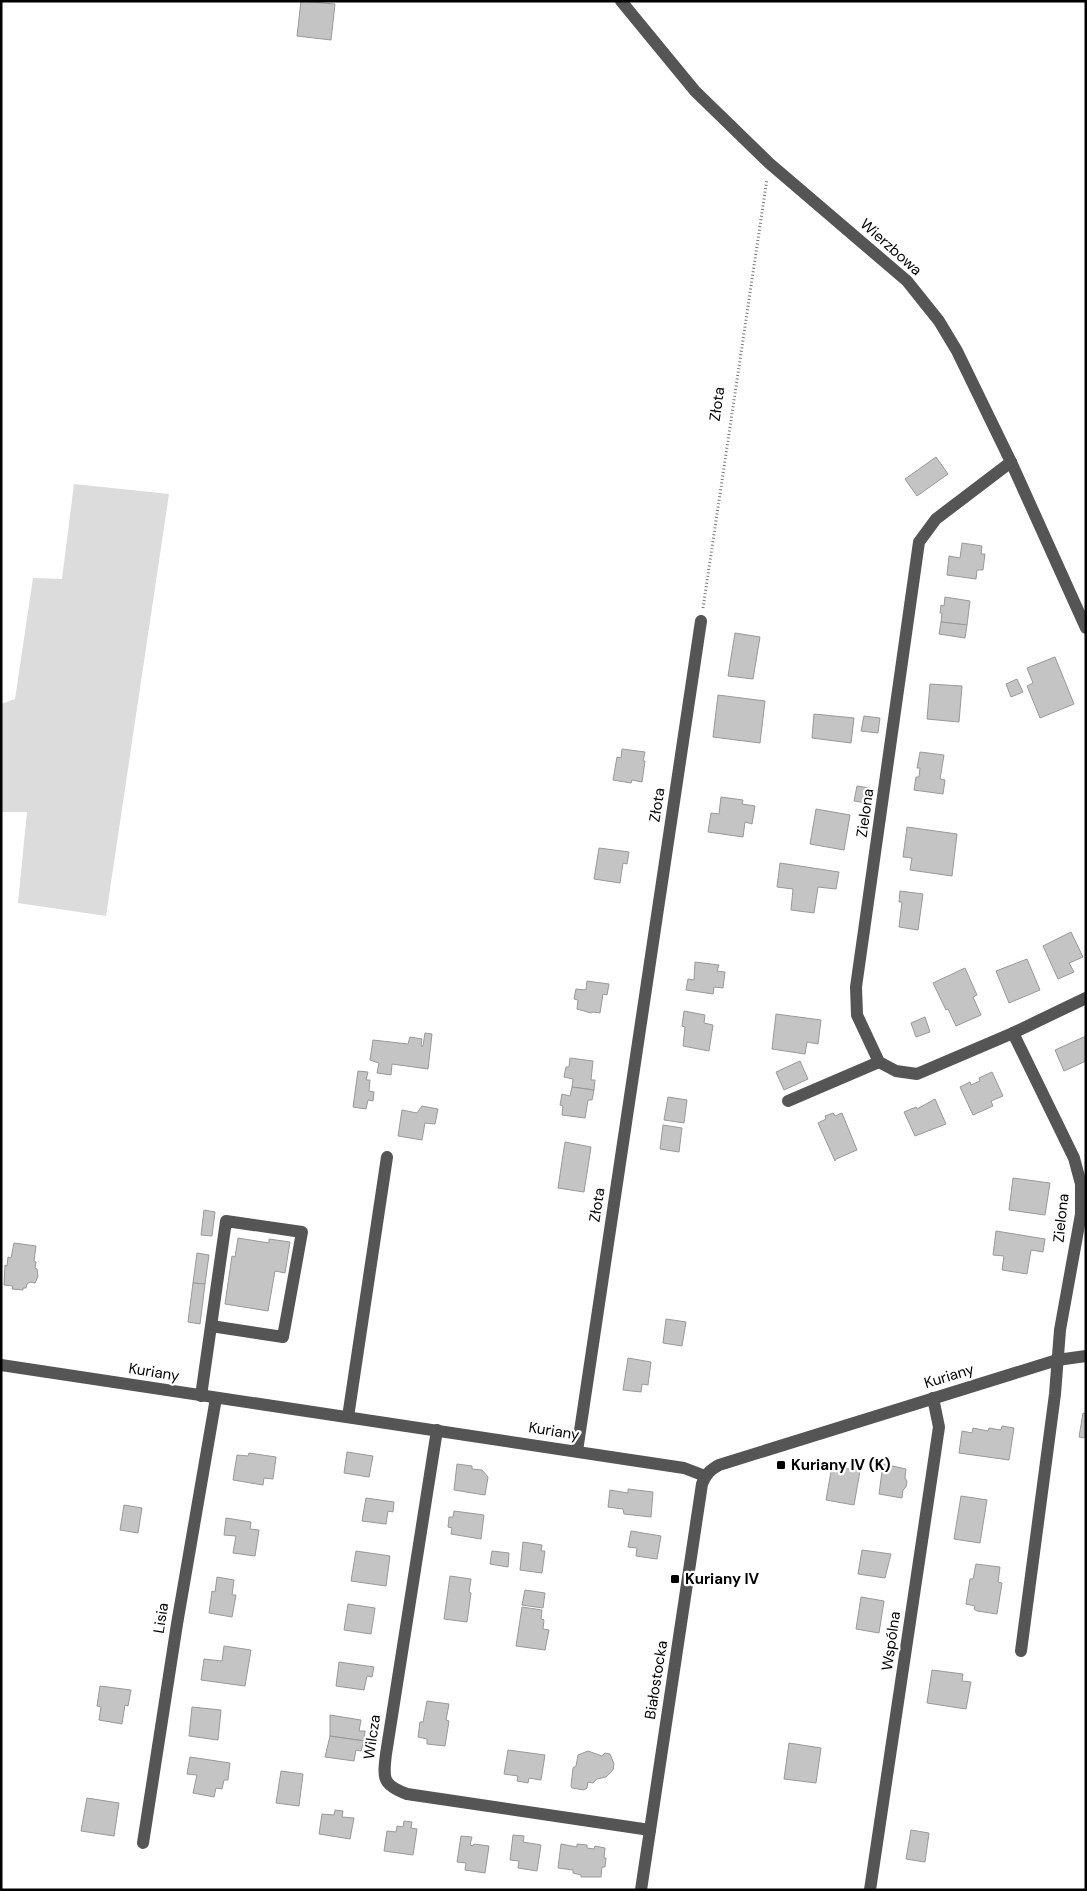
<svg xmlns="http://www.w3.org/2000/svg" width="1087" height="1891" font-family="'DM Sans',sans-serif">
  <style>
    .green { fill: #dcdcdc }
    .building { fill: #c4c4c4; stroke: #999 }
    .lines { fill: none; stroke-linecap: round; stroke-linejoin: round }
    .path { stroke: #777; stroke-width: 3; stroke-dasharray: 1 2.5; stroke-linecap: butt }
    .minor { stroke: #555; stroke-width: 12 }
    .poi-dot { fill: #000; stroke: #fff; stroke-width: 2 }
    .labels { text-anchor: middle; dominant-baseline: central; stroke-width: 4.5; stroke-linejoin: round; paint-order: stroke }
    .street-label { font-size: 15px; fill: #000; stroke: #fff }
    .poi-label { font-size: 15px; font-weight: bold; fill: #000; stroke: #fff; text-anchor: start }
  </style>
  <rect width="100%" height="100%" fill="#fff"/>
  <polygon class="green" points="74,484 169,494 106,916 18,903 27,812 1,812 1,704 15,699 33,578 62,579"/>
  <g class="building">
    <polygon points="301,1 335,4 331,40 297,36"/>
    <polygon points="936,457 948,474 917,496 905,479"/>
    <polygon points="962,543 982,546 981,554 985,554 983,570 977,570 976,579 947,575 949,556 960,558"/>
    <polygon points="945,597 970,601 967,625 941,622 942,613 940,613 941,605 944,606"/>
    <polygon points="941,622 967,625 965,638 939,634"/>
    <polygon points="735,633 760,637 753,679 728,676"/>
    <polygon points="1055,657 1074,704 1040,718 1027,686 1033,683 1027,668"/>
    <polygon points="1017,679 1023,692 1011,697 1006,684"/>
    <polygon points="930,684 962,686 959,722 927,719"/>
    <polygon points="718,695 765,701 760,743 713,737"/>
    <polygon points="814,714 854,718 851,743 812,738"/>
    <polygon points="864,716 880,718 878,733 861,731"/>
    <polygon points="622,749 645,752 643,761 645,761 642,782 632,780 631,783 613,780 617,757 621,758"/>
    <polygon points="920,752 944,755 940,779 945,780 943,794 914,790 916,777 919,777 920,768 917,768"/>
    <polygon points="857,786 870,788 867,803 854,801"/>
    <polygon points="721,797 743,800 742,804 755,806 752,824 745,822 743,837 708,832 711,813 719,814"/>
    <polygon points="816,809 850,815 844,850 810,844"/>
    <polygon points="907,827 957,834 952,876 910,870 912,858 903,857"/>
    <polygon points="599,848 629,852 627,864 623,863 620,883 594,879"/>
    <polygon points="780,863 839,872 836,889 818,887 814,913 791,910 793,889 777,887"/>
    <polygon points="900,891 923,894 918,930 899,927 902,902 899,902"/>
    <polygon points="1071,932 1083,957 1069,963 1074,972 1058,979 1043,946"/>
    <polygon points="1027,959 1040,990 1009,1003 996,971"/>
    <polygon points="695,962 719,965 717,971 725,972 723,988 714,987 713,994 686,990 688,979 694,980"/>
    <polygon points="965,968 977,995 973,997 981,1015 956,1026 948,1009 946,1010 933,983"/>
    <polygon points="587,981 609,984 607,995 603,994 600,1013 593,1012 591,1013 577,1009 578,1000 574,999 576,989 586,990"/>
    <polygon points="684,1011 705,1015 704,1023 713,1025 709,1051 683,1046 685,1027 682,1026"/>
    <polygon points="776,1014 821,1020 818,1044 807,1042 805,1054 772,1049"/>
    <polygon points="925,1017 930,1032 916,1037 911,1023"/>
    <polygon points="425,1033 432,1034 428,1069 392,1064 391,1075 377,1073 379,1063 370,1060 373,1040 408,1044 410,1037 422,1039 421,1046 423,1046"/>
    <polygon points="1086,1036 1086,1061 1064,1071 1055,1050"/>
    <polygon points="570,1058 593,1061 591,1080 595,1080 594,1090 572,1087 573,1079 564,1077 566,1067 569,1067"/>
    <polygon points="800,1061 808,1079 784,1090 776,1072"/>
    <polygon points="358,1071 368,1072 366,1080 370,1080 369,1091 374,1092 373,1101 368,1100 366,1109 353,1107"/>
    <polygon points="992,1072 1003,1096 991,1101 993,1106 973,1115 960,1087 970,1082 971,1085 980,1081 979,1078"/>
    <polygon points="572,1087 594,1090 592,1100 588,1100 585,1118 562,1115 563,1106 560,1105 562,1094 570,1096"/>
    <polygon points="668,1097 687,1100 684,1123 664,1120"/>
    <polygon points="935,1099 946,1124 915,1136 904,1112 916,1107 917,1109"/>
    <polygon points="422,1106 438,1109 435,1124 425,1123 422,1140 398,1136 402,1110 417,1113"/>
    <polygon points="833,1113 835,1116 842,1113 857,1150 836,1159 835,1161 818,1123 826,1119 825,1116"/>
    <polygon points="663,1125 682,1128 679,1152 660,1149"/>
    <polygon points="565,1142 591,1147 584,1192 558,1188"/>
    <polygon points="1013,1178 1050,1183 1045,1215 1009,1210"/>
    <polygon points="204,1210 215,1212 212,1236 201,1235"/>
    <polygon points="996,1231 1045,1239 1043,1252 1031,1250 1027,1274 1002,1270 1004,1256 993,1255"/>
    <polygon points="238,1238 269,1243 269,1239 290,1242 285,1273 275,1271 268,1311 225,1304 232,1256 235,1257"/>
    <polygon points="14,1243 36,1246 34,1261 36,1262 35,1268 37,1269 38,1276 35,1283 30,1282 27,1284 26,1288 23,1288 23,1290 12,1289 13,1286 4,1285 5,1265 7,1266 8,1257 11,1258"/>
    <polygon points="197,1253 209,1255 205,1284 193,1283"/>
    <polygon points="193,1283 205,1284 200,1324 188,1322"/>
    <polygon points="666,1319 686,1322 682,1346 663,1343"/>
    <polygon points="628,1358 651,1362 648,1385 642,1384 641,1392 623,1390"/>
    <polygon points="1083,1413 1086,1414 1086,1438 1079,1437"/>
    <polygon points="1002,1426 1014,1428 1009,1460 959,1453 962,1431 972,1433 973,1428 988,1431 989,1428 1001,1430"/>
    <polygon points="347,1452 373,1456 369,1477 344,1473"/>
    <polygon points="249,1453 276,1457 273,1479 264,1478 263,1485 233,1480 237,1455 248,1456"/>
    <polygon points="457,1464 472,1466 472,1469 482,1470 488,1477 485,1495 454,1490"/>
    <polygon points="883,1464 906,1469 905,1478 907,1481 906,1487 903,1490 902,1498 879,1494"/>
    <polygon points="832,1466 860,1471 854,1505 826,1500"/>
    <polygon points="628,1489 653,1492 651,1517 624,1514 623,1509 608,1507 610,1490 628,1493"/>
    <polygon points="961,1496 987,1500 980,1543 954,1539"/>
    <polygon points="366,1498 394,1502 393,1512 388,1511 386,1524 362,1521"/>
    <polygon points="124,1505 142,1508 138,1533 120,1530"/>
    <polygon points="454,1511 484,1515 481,1539 451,1534 452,1528 448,1527 449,1517 453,1517"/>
    <polygon points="226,1518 251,1522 250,1529 259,1530 255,1556 233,1553 236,1536 224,1535"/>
    <polygon points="631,1531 661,1536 657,1559 636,1556 637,1548 628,1547"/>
    <polygon points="523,1542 542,1545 541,1551 545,1551 542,1573 520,1570"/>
    <polygon points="862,1550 891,1554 885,1578 858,1574"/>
    <polygon points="356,1551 390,1556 386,1586 351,1581"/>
    <polygon points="492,1551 509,1553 508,1567 490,1564"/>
    <polygon points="976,1564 1000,1567 998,1582 1002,1583 997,1614 977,1611 974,1609 975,1606 966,1604 970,1579 973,1579"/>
    <polygon points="450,1576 471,1579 469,1592 471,1593 467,1622 444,1619"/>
    <polygon points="217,1577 234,1580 232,1595 236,1595 232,1617 209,1613 212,1591 215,1592"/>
    <polygon points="525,1590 545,1593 543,1608 522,1605"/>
    <polygon points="861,1597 884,1601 879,1633 856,1629"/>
    <polygon points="348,1604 375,1608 371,1634 344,1630"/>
    <polygon points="522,1607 542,1610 541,1619 544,1620 543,1629 549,1630 545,1650 516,1646"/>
    <polygon points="224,1646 251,1650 245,1686 201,1680 204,1659 222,1661"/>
    <polygon points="339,1662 374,1667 372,1677 367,1676 364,1690 336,1686"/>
    <polygon points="932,1670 963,1674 962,1681 971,1682 966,1709 927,1703"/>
    <polygon points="100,1686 131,1690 128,1706 125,1705 122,1724 99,1720 101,1707 97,1706"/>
    <polygon points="427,1701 449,1704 446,1720 449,1721 445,1746 427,1744 427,1739 418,1737 420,1722 423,1722"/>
    <polygon points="192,1707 221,1710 218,1740 189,1736"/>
    <polygon points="330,1715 361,1720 359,1731 365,1731 364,1741 330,1736"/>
    <polygon points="330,1736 364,1741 361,1751 356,1750 354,1761 325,1757"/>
    <polygon points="789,1743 821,1748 816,1783 784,1779"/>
    <polygon points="508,1750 545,1755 541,1780 529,1778 528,1783 517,1781 518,1776 504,1774"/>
    <polygon points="588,1751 602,1756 605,1753 610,1754 614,1764 613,1770 606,1777 597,1779 593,1783 588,1782 587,1788 584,1790 572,1788 571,1786 573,1768 576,1766 578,1755"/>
    <polygon points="190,1757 230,1763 228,1780 224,1780 222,1789 216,1788 214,1797 193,1793 197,1775 187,1774"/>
    <polygon points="281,1771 303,1774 299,1806 276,1803"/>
    <polygon points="87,1798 119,1803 114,1836 81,1831"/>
    <polygon points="335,1810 343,1811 342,1817 354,1818 350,1839 319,1834 322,1814 334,1815"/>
    <polygon points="404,1821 412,1822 411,1828 417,1829 413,1855 384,1851 387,1831 396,1832 397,1826 403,1827"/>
    <polygon points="911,1830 929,1833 925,1862 906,1859"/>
    <polygon points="513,1835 524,1836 523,1842 541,1845 537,1871 518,1868 519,1861 510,1860"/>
    <polygon points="461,1836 472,1837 470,1845 473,1846 474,1844 489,1846 485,1873 465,1870 466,1863 457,1862"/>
    <polygon points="561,1844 577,1847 577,1844 587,1845 587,1848 594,1849 595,1846 605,1848 604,1858 606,1858 605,1867 602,1867 601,1877 581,1877 581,1875 573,1873 573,1870 558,1868"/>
  </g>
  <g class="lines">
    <polyline class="path" points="703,608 767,179"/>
    <g class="minor">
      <polyline points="621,1 695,91 769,163 907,281 939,321 957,351 1011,462 1086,628"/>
      <polyline points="1011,462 936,519 919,542 856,987 857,1015 879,1062 896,1071 917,1074 1013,1033 1086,998"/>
      <polyline points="1013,1033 1074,1158 1081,1184 1081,1214 1060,1330 1055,1394 1021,1651"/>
      <polyline points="788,1101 879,1062"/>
      <polyline points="1,1365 684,1468 705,1476"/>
      <polyline points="201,1396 226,1221 302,1232 283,1337 211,1326"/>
      <polyline points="348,1417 387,1157"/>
      <path d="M437,1430L386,1754C383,1778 382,1785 407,1794L650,1830"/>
      <polyline points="577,1451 701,621"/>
      <polyline points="143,1843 177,1624 216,1398"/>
      <path d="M641,1890L702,1484C706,1474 710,1470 719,1465L1057,1360L1086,1356"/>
      <polyline points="870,1890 939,1427 933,1398"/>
    </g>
  </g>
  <g class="poi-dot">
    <rect x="776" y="1460" width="10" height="10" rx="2.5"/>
    <rect x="670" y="1574" width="10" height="10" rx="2.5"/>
  </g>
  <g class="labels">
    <g class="street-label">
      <text transform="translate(891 247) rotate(42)">Wierzbowa</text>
      <text transform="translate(717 404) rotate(-82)">Złota</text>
      <text transform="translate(657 805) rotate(-81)">Złota</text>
      <text transform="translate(865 813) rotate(-82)">Zielona</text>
      <text transform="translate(597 1205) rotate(-81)">Złota</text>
      <text transform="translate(1061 1218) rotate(-84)">Zielona</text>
      <text transform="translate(154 1372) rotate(9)">Kuriany</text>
      <text transform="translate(949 1376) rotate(-17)">Kuriany</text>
      <text transform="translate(554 1431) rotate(9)">Kuriany</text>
      <text transform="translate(161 1618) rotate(-81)">Lisia</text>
      <text transform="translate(891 1641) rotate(-82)">Wspólna</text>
      <text transform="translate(656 1680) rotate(-81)">Białostocka</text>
      <text transform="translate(372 1737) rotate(-82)">Wilcza</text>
    </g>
    <g class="poi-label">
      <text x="791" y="1465">Kuriany IV (K)</text>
      <text x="685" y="1579">Kuriany IV</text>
    </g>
  </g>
  <rect width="1087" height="1891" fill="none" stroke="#000000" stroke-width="5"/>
</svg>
